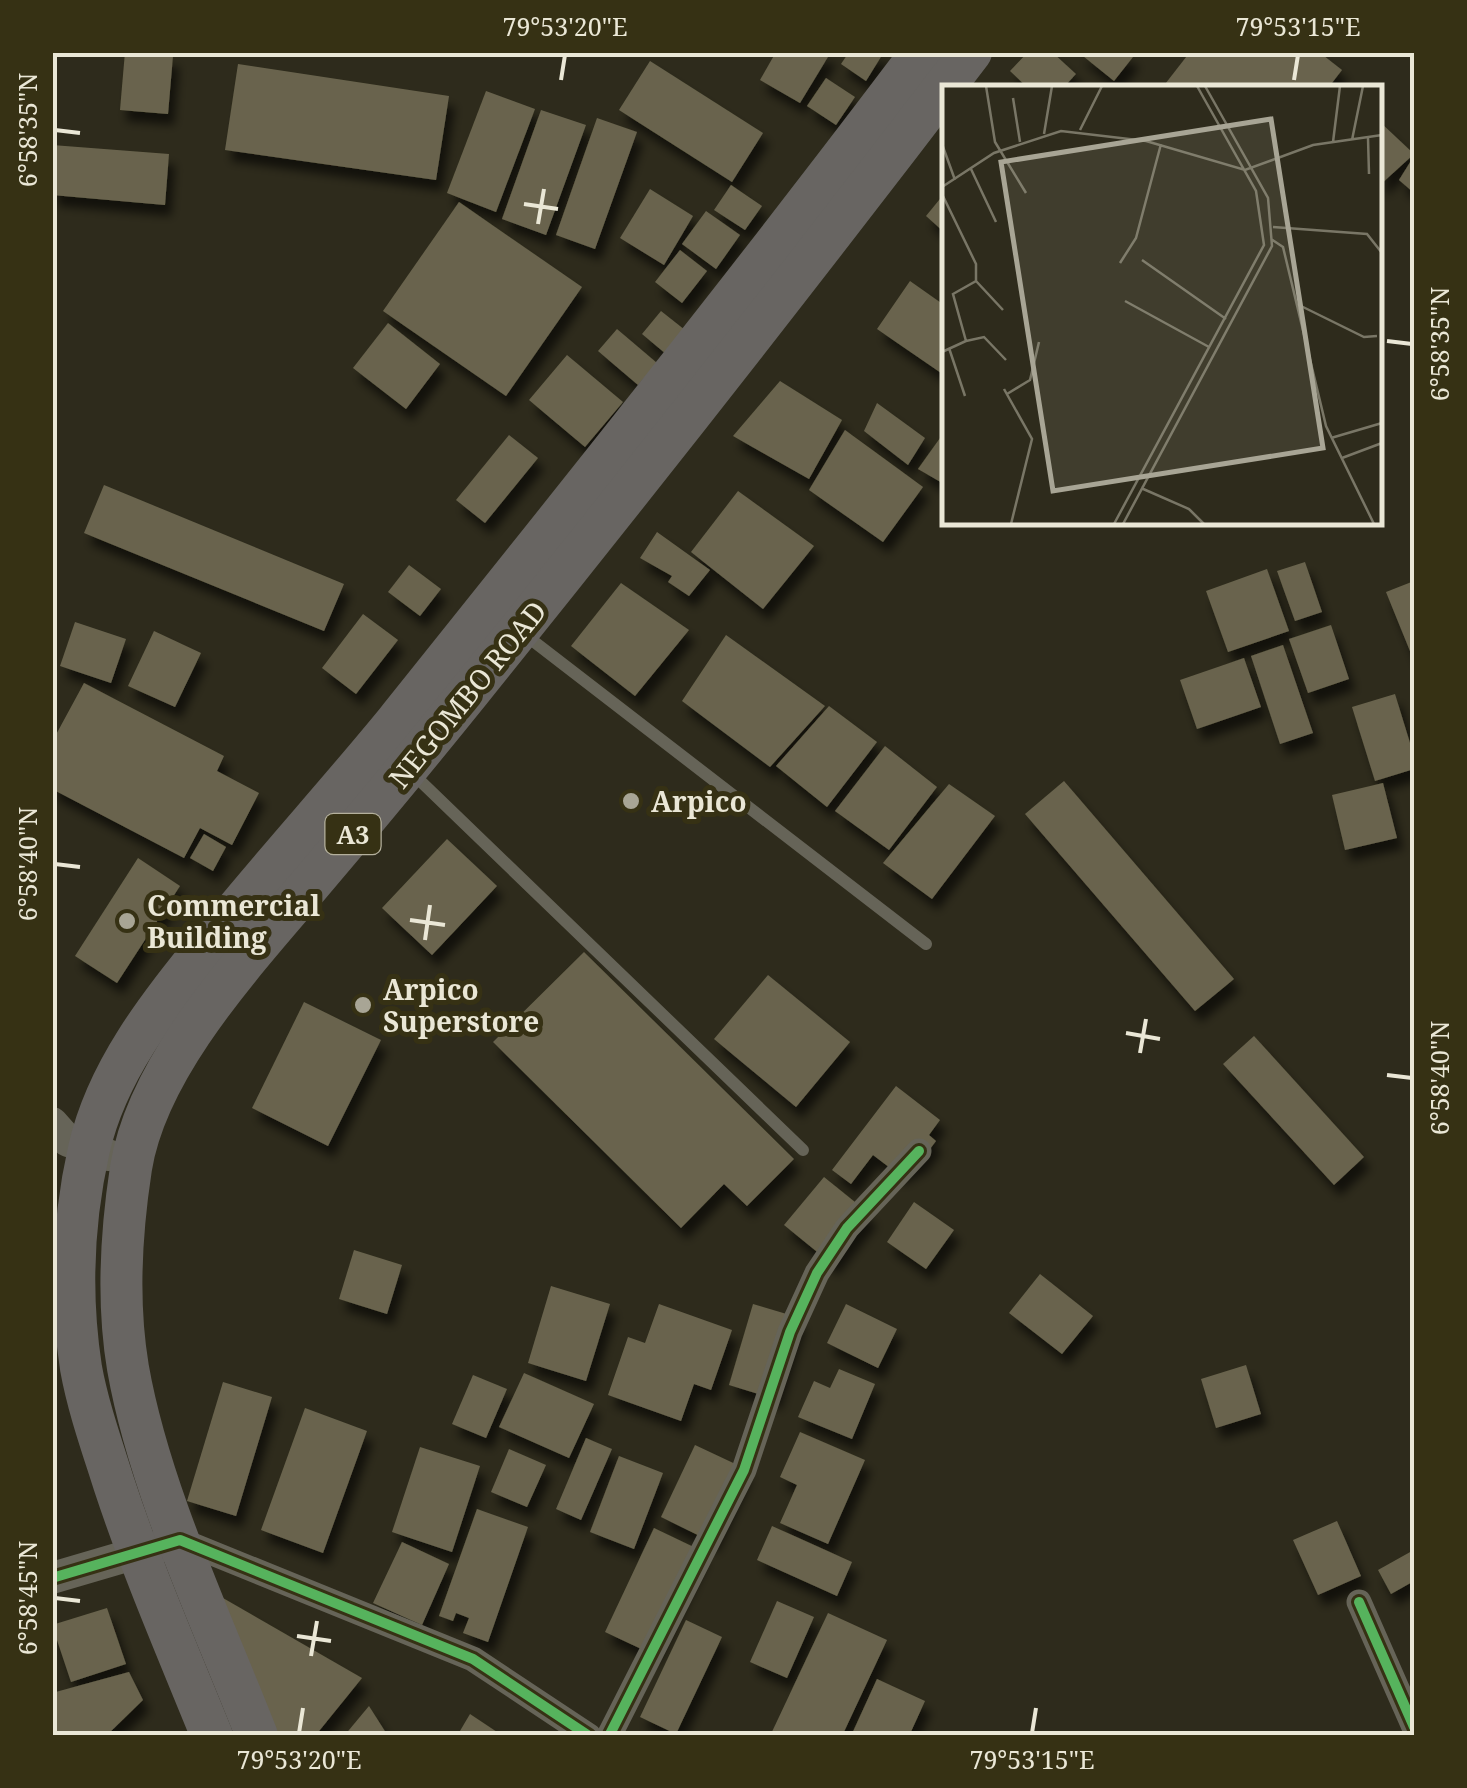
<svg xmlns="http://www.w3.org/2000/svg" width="1467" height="1788" font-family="'Noto Serif',serif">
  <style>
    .building { fill: #69644d; filter: url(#shadow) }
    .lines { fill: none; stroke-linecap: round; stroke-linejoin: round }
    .service { stroke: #666458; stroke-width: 12 }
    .minor { stroke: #666458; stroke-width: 25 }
    .tertiary { stroke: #666458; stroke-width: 32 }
    .trunk { stroke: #686562; stroke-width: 42 }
    .cycleway-casing { stroke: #363114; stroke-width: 16 }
    .cycleway { stroke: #56b35d; stroke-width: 10 }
    .ticks { fill: none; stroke: #eae7d6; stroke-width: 4 }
    .poi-dot { fill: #a8a595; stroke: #363114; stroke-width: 4 }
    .labels { text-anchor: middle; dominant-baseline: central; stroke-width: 10; stroke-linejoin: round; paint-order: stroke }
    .shield { fill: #363114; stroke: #b4b09c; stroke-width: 2.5 }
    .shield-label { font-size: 25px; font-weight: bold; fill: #eae7d6 }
    .street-label { font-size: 28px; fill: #eae7d6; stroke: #363114 }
    .poi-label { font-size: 28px; font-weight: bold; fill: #eae7d6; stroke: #363114; text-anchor: start }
    .inset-road { fill: none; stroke: #797666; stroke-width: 2.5 }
    .view { fill: #a8a595; fill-opacity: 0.15; stroke: #a8a595; stroke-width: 5 }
    .inset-edge { fill: none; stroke: #eae7d6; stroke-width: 5 }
    .neatline { fill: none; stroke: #eae7d6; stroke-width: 4 }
    .ticks-label { font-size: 25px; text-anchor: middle; fill: #eae7d6 }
  </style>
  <defs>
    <filter id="shadow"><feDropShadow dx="6" dy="11" stdDeviation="5" flood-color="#0009"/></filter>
  </defs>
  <rect width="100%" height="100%" fill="#2e2b1c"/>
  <g class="building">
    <polygon points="125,52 173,56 168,114 120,110"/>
    <polygon points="776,52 831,52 800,103 760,80"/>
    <polygon points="849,52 884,52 866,81 841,64"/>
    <polygon points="1028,52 1052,52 1076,74 1063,88 1028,88 1010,71"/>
    <polygon points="1078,52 1127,52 1133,57 1114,81"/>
    <polygon points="1190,52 1319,52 1342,70 1328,88 1162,88"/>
    <polygon points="650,61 763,133 732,182 619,110"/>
    <polygon points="238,64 449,96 436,180 225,150"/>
    <polygon points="826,78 855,97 836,125 807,106"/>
    <polygon points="486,91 535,109 496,212 447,193"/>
    <polygon points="541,110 586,125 546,235 502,219"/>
    <polygon points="597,118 637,132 595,249 556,235"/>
    <polygon points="1380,122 1414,154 1380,185"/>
    <polygon points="52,145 169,154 165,205 52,195"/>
    <polygon points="1414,156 1414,193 1399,180"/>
    <polygon points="731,185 762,206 745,230 714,210"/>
    <polygon points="650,189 693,216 664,265 620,238"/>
    <polygon points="944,194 944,232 926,216"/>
    <polygon points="459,202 582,287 506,396 383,311"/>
    <polygon points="706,211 740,235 716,269 682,244"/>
    <polygon points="680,250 707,271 682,303 655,282"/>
    <polygon points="910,281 944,305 944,375 877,329"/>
    <polygon points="661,311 685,330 666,354 642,334"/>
    <polygon points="388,323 440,364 406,409 353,368"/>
    <polygon points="617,329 657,363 638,385 598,351"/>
    <polygon points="567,355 623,402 585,447 529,400"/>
    <polygon points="780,381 842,420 809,479 733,436"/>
    <polygon points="877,403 925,438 908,465 864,431"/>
    <polygon points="845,430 923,487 883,542 809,490"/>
    <polygon points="509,435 538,458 485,523 456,500"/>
    <polygon points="940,438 944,441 944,484 918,469"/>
    <polygon points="104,485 344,584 324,631 84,533"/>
    <polygon points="738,491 814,546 763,609 691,552"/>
    <polygon points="657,532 710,570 689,596 668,582 672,576 640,558"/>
    <polygon points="1305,562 1322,612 1295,621 1277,571"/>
    <polygon points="409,565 441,589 420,616 388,592"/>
    <polygon points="1267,569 1289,631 1228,652 1206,591"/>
    <polygon points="1414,581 1414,661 1386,592"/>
    <polygon points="621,583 689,630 635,696 571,646"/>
    <polygon points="363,614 398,640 356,694 322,668"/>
    <polygon points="75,622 126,639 111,683 60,666"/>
    <polygon points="1331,625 1349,679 1308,693 1289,639"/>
    <polygon points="154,631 201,653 175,707 128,686"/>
    <polygon points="726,635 825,706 770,767 682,701"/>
    <polygon points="1283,645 1313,733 1280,744 1251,656"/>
    <polygon points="1244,658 1261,707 1197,729 1180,680"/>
    <polygon points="84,683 224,756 217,771 259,793 232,845 200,828 184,858 52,789 52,742"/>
    <polygon points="1395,694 1414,756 1414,769 1375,781 1352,707"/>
    <polygon points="829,706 877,742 827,807 776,766"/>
    <polygon points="885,746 937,787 889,850 835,811"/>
    <polygon points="1064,781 1234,979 1195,1011 1025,814"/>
    <polygon points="1383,783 1397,838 1345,850 1332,795"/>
    <polygon points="949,784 995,816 932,899 883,863"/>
    <polygon points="204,834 226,847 213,871 190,858"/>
    <polygon points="447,839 497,886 432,955 382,908"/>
    <polygon points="138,858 180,886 117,983 75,956"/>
    <polygon points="584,952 794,1159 747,1206 724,1184 681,1228 493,1042"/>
    <polygon points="768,975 850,1042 796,1107 714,1039"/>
    <polygon points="304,1002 381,1040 328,1146 252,1108"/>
    <polygon points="1254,1036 1364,1157 1334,1185 1223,1064"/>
    <polygon points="896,1086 940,1120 929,1135 936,1141 921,1161 898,1174 873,1155 851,1184 832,1170"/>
    <polygon points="824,1177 871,1215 832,1264 784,1225"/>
    <polygon points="914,1202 954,1230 926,1269 887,1242"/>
    <polygon points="354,1250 402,1265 387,1314 339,1299"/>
    <polygon points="1040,1274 1093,1316 1062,1354 1009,1313"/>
    <polygon points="551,1286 610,1304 586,1381 528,1363"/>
    <polygon points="659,1304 732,1330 711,1390 694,1384 681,1421 608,1395 628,1337 645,1343"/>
    <polygon points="753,1304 800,1318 775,1399 729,1385"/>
    <polygon points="846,1304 897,1329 878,1368 827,1343"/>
    <polygon points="1246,1365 1261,1414 1216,1428 1201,1379"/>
    <polygon points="839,1369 875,1384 852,1439 798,1417 814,1381 830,1388"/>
    <polygon points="524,1373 594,1404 569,1458 499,1427"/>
    <polygon points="473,1375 507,1389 486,1438 452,1424"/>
    <polygon points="223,1382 272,1397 236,1516 187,1501"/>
    <polygon points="305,1408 367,1431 323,1553 261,1530"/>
    <polygon points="800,1432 865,1460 828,1544 780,1523 797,1485 780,1477"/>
    <polygon points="586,1438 612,1449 581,1520 556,1509"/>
    <polygon points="695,1445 746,1469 712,1542 661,1517"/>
    <polygon points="420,1447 480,1466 452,1552 392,1532"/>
    <polygon points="509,1449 546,1465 527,1507 491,1492"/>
    <polygon points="619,1456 663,1473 634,1549 590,1532"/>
    <polygon points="477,1509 528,1527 488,1642 463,1633 469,1618 456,1613 453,1621 439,1616"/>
    <polygon points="1337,1521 1361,1576 1318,1595 1293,1540"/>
    <polygon points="772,1526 852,1562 837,1596 757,1560"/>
    <polygon points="654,1528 702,1551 652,1654 605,1632"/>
    <polygon points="402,1542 449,1564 422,1625 373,1603"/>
    <polygon points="1412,1551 1414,1581 1391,1594 1378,1570"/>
    <polygon points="216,1594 362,1678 315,1736 279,1736"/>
    <polygon points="777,1601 814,1617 787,1678 750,1662"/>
    <polygon points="107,1608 126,1664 71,1682 52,1625"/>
    <polygon points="828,1613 887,1640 842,1736 770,1736"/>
    <polygon points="686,1620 722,1637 676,1734 640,1717"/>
    <polygon points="129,1672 143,1700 106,1736 52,1736 52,1693"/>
    <polygon points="877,1679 925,1701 909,1736 851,1736"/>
    <polygon points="369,1706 388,1736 344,1736"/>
    <polygon points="470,1714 503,1736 457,1736"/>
  </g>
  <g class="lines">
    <g class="service">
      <polyline points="524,634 926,944"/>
      <polyline points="412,773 803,1150"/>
    </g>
    <g class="minor">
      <polyline points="180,1540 473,1659 589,1736"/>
      <polyline points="1359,1602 1414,1727"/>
      <polyline points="609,1736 744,1470 790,1332 817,1273 847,1228 919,1151"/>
    </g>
    <g class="tertiary">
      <polyline points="52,1123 68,1141 108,1155"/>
      <polyline points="52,1578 161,1546"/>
    </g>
    <g class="trunk">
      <path d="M212,1736C178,1652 142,1569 114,1484C102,1446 88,1407 81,1368C70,1296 73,1220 89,1149C108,1066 163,1001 215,936C274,863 337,794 396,722C573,501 751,279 922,52"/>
      <path d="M257,1736C212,1621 149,1488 128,1368C117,1303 121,1233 131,1168C148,1062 250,956 317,876C369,815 420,753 470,691C640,480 807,267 971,52"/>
    </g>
    <g class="cycleway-casing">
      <g id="cycleway">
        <polyline points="52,1578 180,1540 473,1659 589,1736"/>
        <polyline points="1359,1602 1414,1727"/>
        <polyline points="609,1736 744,1470 790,1332 817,1273 847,1228 919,1151"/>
      </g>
    </g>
    <use href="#cycleway" class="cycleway"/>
  </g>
  <path class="ticks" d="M561,80L565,55M1294,80L1298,55M55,130L80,133M524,204L558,209M538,224L544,189M1387,341L1412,344M55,864L80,867M410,920L445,925M425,940L430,905M1126,1033L1160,1039M1140,1053L1146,1019M1387,1075L1412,1078M55,1598L80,1601M297,1636L331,1641M311,1656L317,1621M299,1733L303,1708M1032,1733L1036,1708"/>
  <g class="poi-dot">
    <circle cx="631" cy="801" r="10"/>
    <circle cx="127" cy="921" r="10"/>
    <circle cx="363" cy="1005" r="10"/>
  </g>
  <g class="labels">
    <rect class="shield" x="325.5" y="814" width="55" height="40" rx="8"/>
    <g class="shield-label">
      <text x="353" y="834">A3</text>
    </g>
    <g class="street-label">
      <text transform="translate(467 694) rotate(-51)">NEGOMBO ROAD</text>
    </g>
    <g class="poi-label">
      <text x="651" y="801">Arpico</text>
      <text x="147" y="905">Commercial<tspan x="147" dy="32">Building</tspan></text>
      <text x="383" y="989">Arpico<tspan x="383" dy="32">Superstore</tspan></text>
    </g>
  </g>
  <g transform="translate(942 85)">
    <rect width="440" height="440" fill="#2e2b1c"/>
    <path class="inset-road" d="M44,1L53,57L84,108M71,13L78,57M138,45L160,1M102,49L110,1M426,53L427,89M410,55L421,1M391,57L398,1M0,59L13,95M29,84L54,137M0,102L52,68L119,46L204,56L303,85L371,60L440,50M0,109L34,179V196L11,209L24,256L0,267M331,142L425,149L440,168M329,154L341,162L384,341L432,439M200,175L284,234M178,178L194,153L219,59M34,196L61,225M183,216L267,262M359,221L422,252L435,251M24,256L42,252L64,275M7,263L23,311M62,304L90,354L69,439M65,309L88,295L97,257M389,353L440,338M400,373L440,358M199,403L247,424L262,439M172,439L322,160L314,106L255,1M181,439L330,161L326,113L263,1"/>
    <path class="view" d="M329,34L381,363L111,406L59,77Z"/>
    <rect width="440" height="440" class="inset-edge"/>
  </g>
  <rect width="1467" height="1788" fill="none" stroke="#363114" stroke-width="110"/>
  <rect x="55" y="55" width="1357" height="1678" class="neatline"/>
  <g class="ticks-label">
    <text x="565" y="36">79°53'20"E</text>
    <text x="1298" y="36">79°53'15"E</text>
    <text transform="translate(28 130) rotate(-90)" y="9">6°58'35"N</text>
    <text transform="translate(1440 344) rotate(-90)" y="9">6°58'35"N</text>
    <text transform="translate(28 864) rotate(-90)" y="9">6°58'40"N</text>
    <text transform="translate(1440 1078) rotate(-90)" y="9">6°58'40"N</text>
    <text transform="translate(28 1598) rotate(-90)" y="9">6°58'45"N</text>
    <text x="299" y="1769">79°53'20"E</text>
    <text x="1032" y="1769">79°53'15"E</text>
  </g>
</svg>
